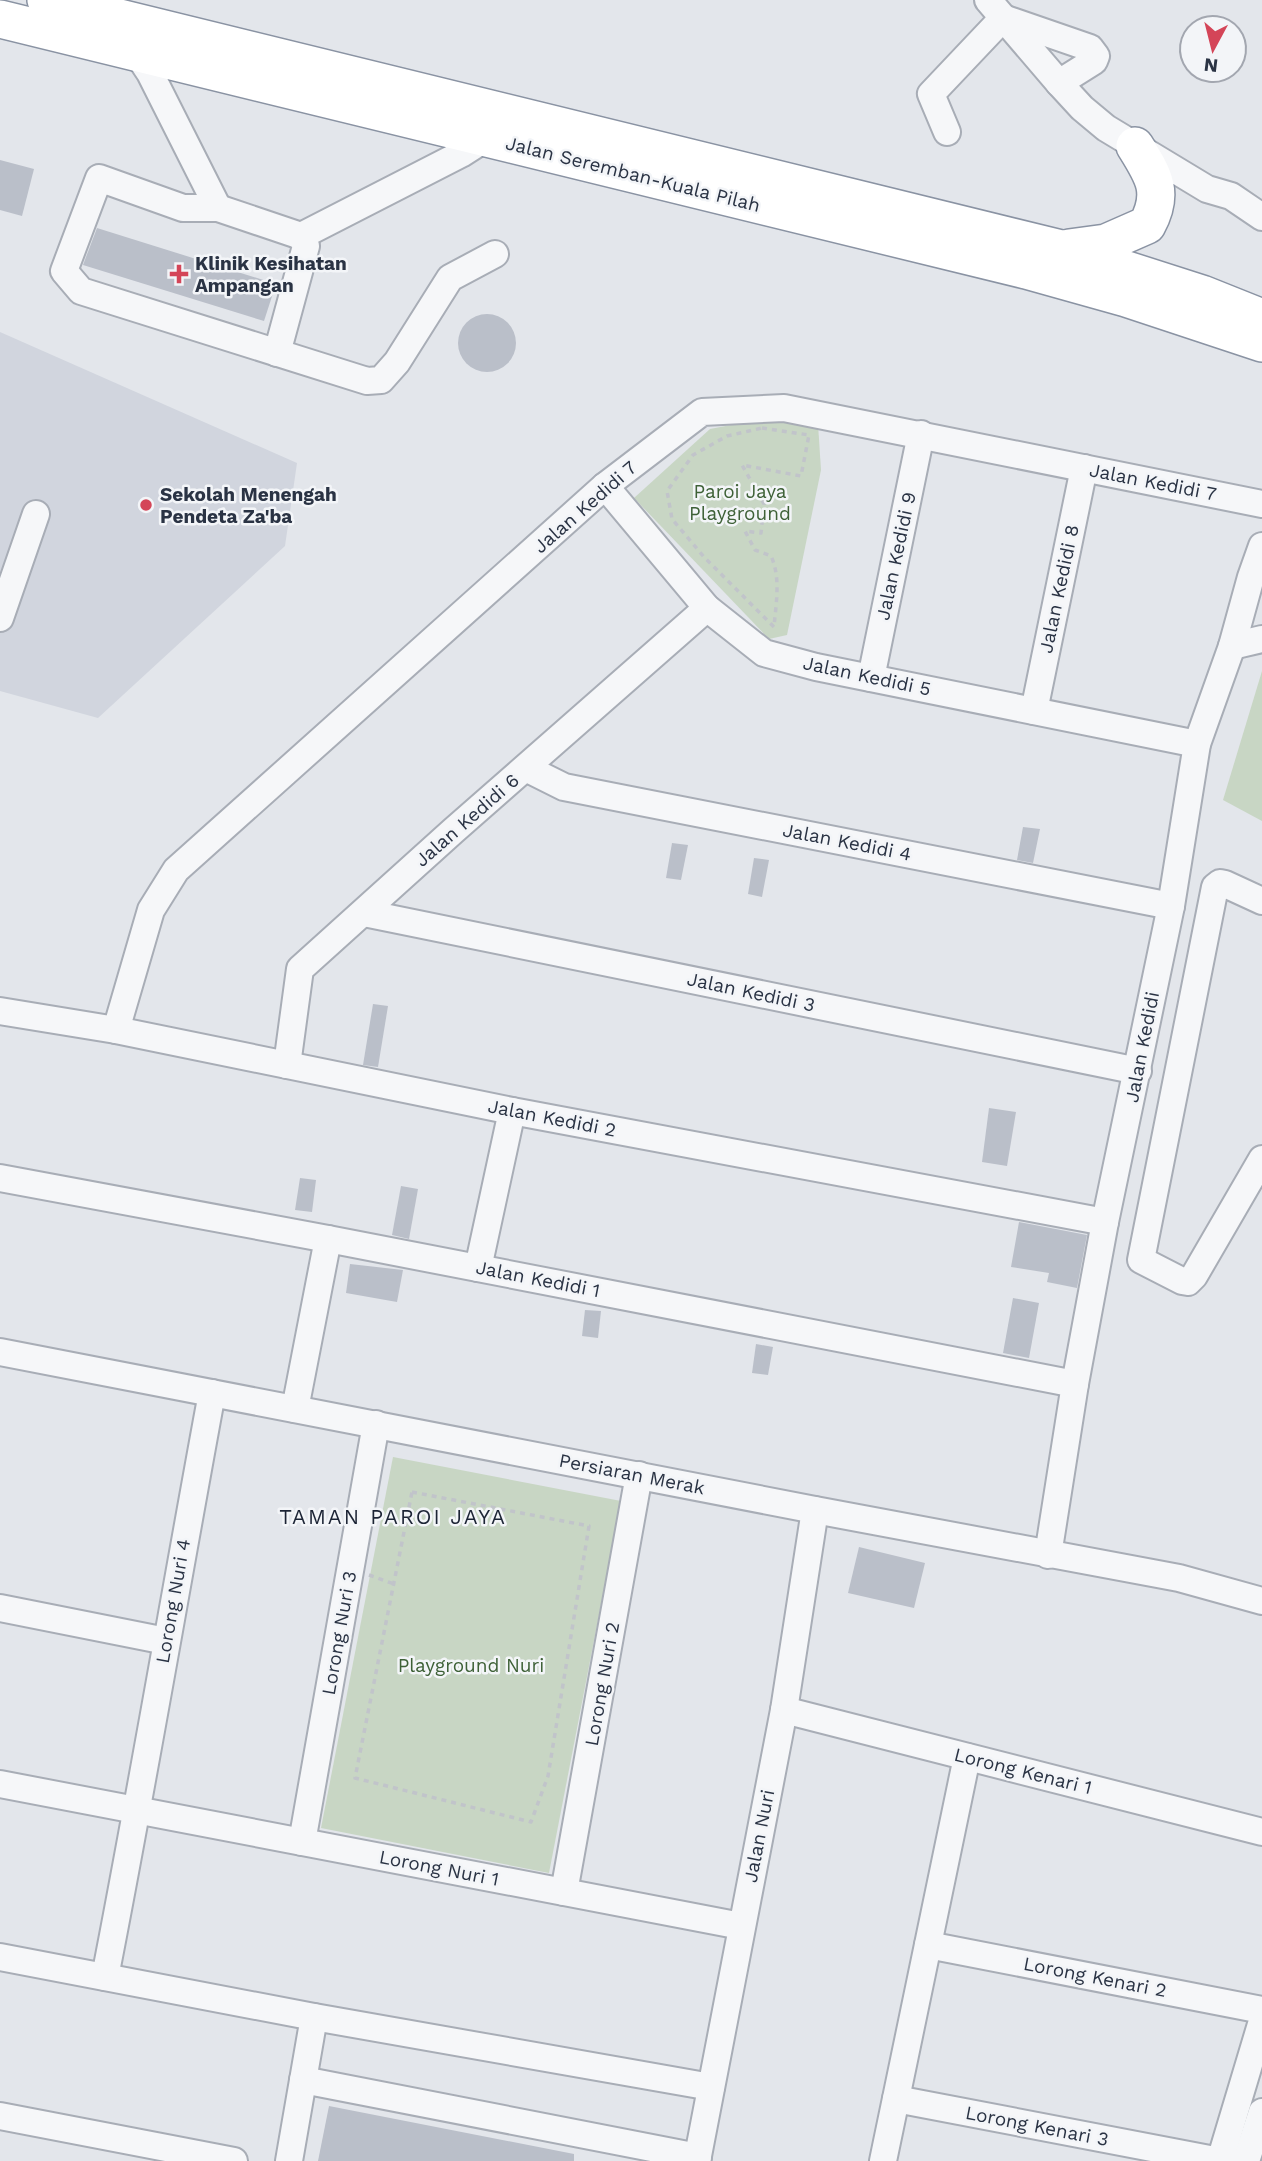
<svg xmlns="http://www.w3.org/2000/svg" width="1262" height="2161" font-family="'Work Sans',sans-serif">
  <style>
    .built { fill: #d1d5de }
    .green { fill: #c8d6c4 }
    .building { fill: #babfc9 }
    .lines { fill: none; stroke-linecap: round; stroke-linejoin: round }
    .minor-casing { stroke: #a8adb6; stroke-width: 30 }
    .highway-casing { stroke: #8a93a3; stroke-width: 40 }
    .path { stroke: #c1c4ca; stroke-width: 3.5; stroke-dasharray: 5 5; stroke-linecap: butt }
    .minor { stroke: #f6f7f9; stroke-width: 26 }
    .highway { stroke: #fff; stroke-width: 37 }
    .poi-dot { fill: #d44558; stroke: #f3f5f8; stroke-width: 2.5 }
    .labels { text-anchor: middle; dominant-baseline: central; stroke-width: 5; stroke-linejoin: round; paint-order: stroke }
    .street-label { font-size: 19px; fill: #2a3344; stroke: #f3f5f8 }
    .poi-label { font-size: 19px; font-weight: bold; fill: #2a3344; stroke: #f3f5f8; text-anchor: start }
    .park-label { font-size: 19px; fill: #3e6137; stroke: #f3f5f8 }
    .neighbourhood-label { font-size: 21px; letter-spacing: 2px; fill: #1c2435; stroke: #f3f5f8 }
  </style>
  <rect width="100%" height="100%" fill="#e3e6eb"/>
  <polygon class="built" points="0,332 297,463 285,546 98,718 0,691"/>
  <g class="green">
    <polygon points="762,419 818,424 821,470 787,635 769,639 634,498 710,429"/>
    <polygon points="1262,671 1262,821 1223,800"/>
    <polygon points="393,1457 621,1501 549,1873 321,1828"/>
  </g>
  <g class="building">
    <polygon points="0,160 34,169 22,216 0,210"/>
    <polygon points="97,228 276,284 264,321 83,265"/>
    <circle cx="487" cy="343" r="29"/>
    <polygon points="1023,827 1040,829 1033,863 1017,860"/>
    <polygon points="672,843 688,845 681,880 666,878"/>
    <polygon points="754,858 769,860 762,897 748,894"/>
    <polygon points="373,1004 388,1006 378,1067 363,1065"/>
    <polygon points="989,1108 1016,1112 1007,1166 982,1162"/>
    <polygon points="300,1178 316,1180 312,1212 295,1210"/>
    <polygon points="401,1186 418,1189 409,1239 392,1235"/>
    <polygon points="1019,1222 1087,1235 1077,1288 1047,1282 1049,1273 1011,1267"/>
    <polygon points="350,1264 403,1270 397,1302 346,1293"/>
    <polygon points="1013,1298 1039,1303 1029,1358 1003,1353"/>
    <polygon points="585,1310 601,1311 598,1338 582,1336"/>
    <polygon points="756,1344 773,1347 768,1375 752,1373"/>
    <polygon points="859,1547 925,1563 914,1608 848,1593"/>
    <polygon points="329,2106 574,2154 574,2161 318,2161"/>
  </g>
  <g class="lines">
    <g class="minor-casing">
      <g id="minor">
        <polyline points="988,0 1059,83 1082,108 1106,128 1207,189 1231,196 1262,217"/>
        <polyline points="136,52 150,73 218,208"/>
        <polyline points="947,132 931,94 1003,18 1090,48 1096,56 1094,61 1059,83"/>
        <polyline points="486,138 461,154 301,236 218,208 183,208 99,178 64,271 81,291 367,381 381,380 397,362 450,278 495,254"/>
        <polyline points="277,353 306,246 301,236"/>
        <polyline points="605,486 707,608 764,653 816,667 1197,744"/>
        <polyline points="0,618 36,514"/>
        <polyline points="1232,646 1262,639"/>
        <polyline points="871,678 921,434"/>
        <polyline points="1034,711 1084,468"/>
        <polyline points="526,768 564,787 1171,906"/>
        <polyline points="1262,901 1225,884 1220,883 1215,887 1141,1260 1182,1281 1188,1282 1194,1276 1262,1159"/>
        <polyline points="364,913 1138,1071"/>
        <polyline points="0,1011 116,1030 512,1111 1105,1222"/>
        <polyline points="116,1030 151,910 176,870 605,486 702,412 784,408 1262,504"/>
        <polyline points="287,1065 300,969 453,831 707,608"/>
        <polyline points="0,1178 328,1239 1075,1384"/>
        <polyline points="478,1268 512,1111"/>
        <polyline points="0,1352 815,1510 1179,1578 1262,1601"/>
        <polyline points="295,1409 328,1239"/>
        <polyline points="1048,1555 1075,1384 1105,1222 1171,906 1197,744 1232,646 1251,577 1262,546"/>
        <polyline points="0,1608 166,1641"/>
        <polyline points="784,1710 1262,1832"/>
        <polyline points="0,1784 741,1926"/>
        <polyline points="302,1842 376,1424"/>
        <polyline points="564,1892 639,1475"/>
        <polyline points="928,1945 1262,2010"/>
        <polyline points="0,1957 314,2017 711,2087"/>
        <path d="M105,1977C143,1783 176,1587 212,1393"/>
        <polyline points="303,2080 698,2157"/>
        <polyline points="896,2099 1220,2161"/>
        <polyline points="0,2116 234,2161"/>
        <polyline points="289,2161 314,2017"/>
        <polyline points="697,2161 784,1710 815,1510"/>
        <polyline points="883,2161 967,1757"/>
        <polyline points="1220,2161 1262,2021"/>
        <polyline points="1246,2161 1262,2112"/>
      </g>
    </g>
    <g class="highway-casing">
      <g id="highway">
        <polyline points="46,0 1061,249 1202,294 1262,318"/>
        <polyline points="0,19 1026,270 1126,298 1262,343"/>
        <path d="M1069,248L1106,243L1147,225C1165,192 1153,175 1135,146"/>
      </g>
    </g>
    <g class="path">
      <path d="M762,428L809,435L801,476L742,465L764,504L761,533L745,531L755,550L771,556C781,578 776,603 774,627L704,557L672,519L667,491L693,455L727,436Z"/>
      <polygon points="412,1492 589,1526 548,1776 531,1822 355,1778"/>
      <polyline points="369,1575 394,1584"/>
    </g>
    <use href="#minor" class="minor"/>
    <use href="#highway" class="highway"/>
  </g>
  <g class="poi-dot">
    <path d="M175.5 263.5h7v7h7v7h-7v7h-7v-7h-7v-7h7z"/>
    <circle cx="146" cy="505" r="7"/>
  </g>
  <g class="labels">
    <g class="street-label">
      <text transform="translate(633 174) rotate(14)">Jalan Seremban-Kuala Pilah</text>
      <text transform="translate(1153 482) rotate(11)">Jalan Kedidi 7</text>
      <text transform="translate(585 507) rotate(-41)">Jalan Kedidi 7</text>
      <text transform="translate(896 556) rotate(-78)">Jalan Kedidi 9</text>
      <text transform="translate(1059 589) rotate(-78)">Jalan Kedidi 8</text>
      <text transform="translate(867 676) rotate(12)">Jalan Kedidi 5</text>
      <text transform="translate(467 820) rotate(-41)">Jalan Kedidi 6</text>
      <text transform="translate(847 842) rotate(11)">Jalan Kedidi 4</text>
      <text transform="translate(751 992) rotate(12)">Jalan Kedidi 3</text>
      <text transform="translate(1142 1047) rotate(-79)">Jalan Kedidi</text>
      <text transform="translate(552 1118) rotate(11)">Jalan Kedidi 2</text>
      <text transform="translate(538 1279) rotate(11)">Jalan Kedidi 1</text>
      <text transform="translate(632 1474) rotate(11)">Persiaran Merak</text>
      <text transform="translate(173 1601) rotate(-80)">Lorong Nuri 4</text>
      <text transform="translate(339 1633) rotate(-80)">Lorong Nuri 3</text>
      <text transform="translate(602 1684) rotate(-80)">Lorong Nuri 2</text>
      <text transform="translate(1023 1771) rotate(14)">Lorong Kenari 1</text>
      <text transform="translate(759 1836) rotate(-79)">Jalan Nuri</text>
      <text transform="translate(439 1868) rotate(11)">Lorong Nuri 1</text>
      <text transform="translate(1095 1977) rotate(11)">Lorong Kenari 2</text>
      <text transform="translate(1037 2126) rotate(11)">Lorong Kenari 3</text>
    </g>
    <g class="poi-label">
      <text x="195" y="263">Klinik Kesihatan<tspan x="195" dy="22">Ampangan</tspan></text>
      <text x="160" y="494">Sekolah Menengah<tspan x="160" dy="22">Pendeta Za'ba</tspan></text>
    </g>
    <g class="park-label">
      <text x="740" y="491">Paroi Jaya<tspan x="740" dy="22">Playground</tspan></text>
      <text x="471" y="1665">Playground Nuri</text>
    </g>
    <g class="neighbourhood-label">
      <text x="393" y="1516">TAMAN PAROI JAYA</text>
    </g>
  </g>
  <g transform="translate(1213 49) rotate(187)"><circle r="33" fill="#f3f5f8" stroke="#a3a7b0" stroke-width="2"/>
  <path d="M0-5L12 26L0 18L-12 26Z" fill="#d44558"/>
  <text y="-10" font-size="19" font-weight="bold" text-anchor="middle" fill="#2a3344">N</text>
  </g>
</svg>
